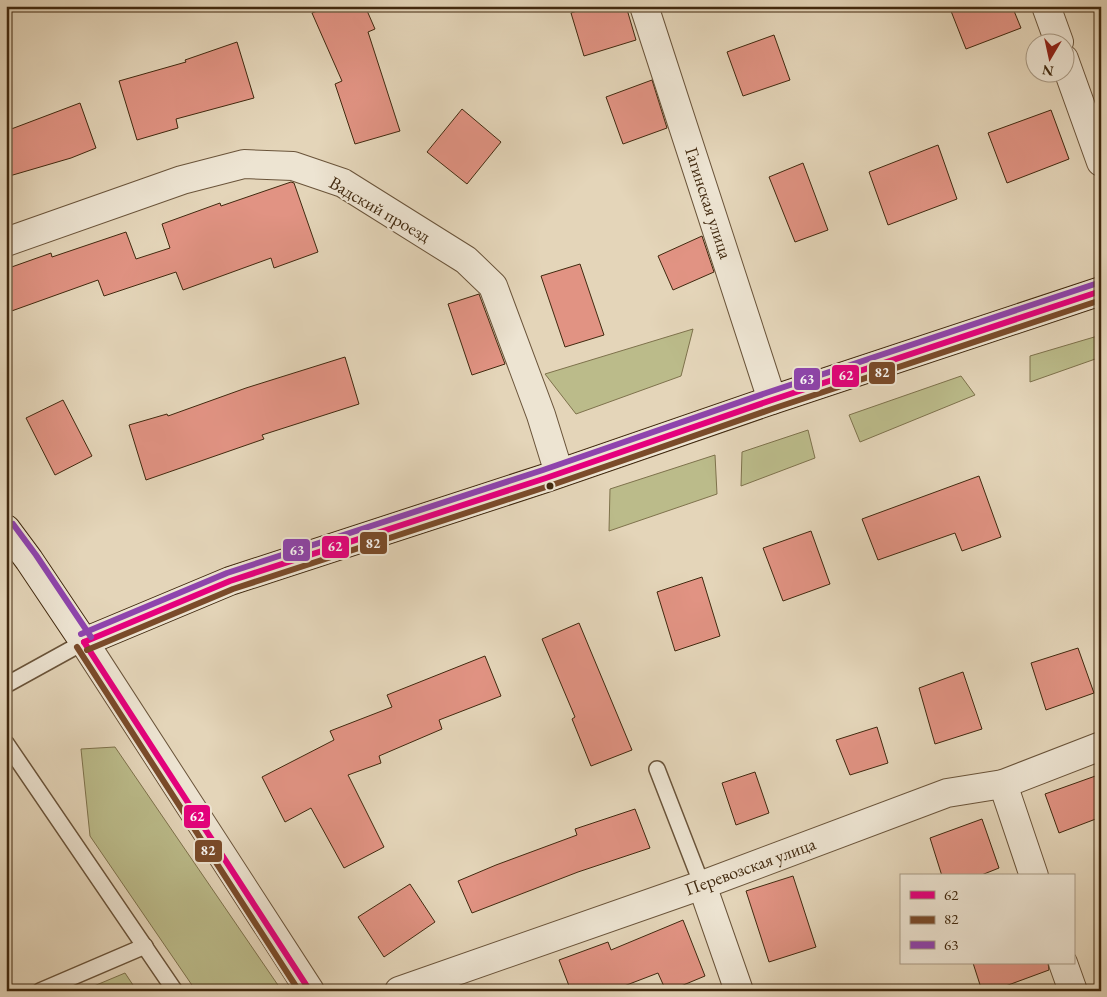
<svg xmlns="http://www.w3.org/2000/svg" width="1107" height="997" font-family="'EB Garamond',serif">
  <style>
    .green { fill: #bbbb8a; stroke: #7e724c }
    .building { fill: #e19383; stroke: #41290f }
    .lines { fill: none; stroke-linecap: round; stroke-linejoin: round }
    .service-casing { stroke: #6a543a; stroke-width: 18 }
    .minor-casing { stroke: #6a543a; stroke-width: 30 }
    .tertiary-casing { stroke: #6a543a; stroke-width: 30 }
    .secondary-casing { stroke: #41290f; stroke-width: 30 }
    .service { stroke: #ede4d2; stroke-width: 15 }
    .minor { stroke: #ede4d2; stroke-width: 28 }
    .tertiary { stroke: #ede4d2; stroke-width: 28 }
    .secondary { stroke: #ede4d2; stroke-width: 28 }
    .bus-1-casing { stroke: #ede4d2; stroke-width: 10 }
    .bus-2-casing { stroke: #ede4d2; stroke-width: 10 }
    .bus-3-casing { stroke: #ede4d2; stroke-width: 10 }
    .bus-1 { stroke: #e5007d; stroke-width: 6 }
    .bus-2 { stroke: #7a4b2a; stroke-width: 6 }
    .bus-3 { stroke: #8e44ad; stroke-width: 6 }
    .bus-dot { fill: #41290f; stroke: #ede4d2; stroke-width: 2 }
    .labels { text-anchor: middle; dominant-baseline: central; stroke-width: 4; stroke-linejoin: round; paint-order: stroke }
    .street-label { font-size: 18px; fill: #41290f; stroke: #ede4d2 }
    .line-badge { stroke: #ede4d2; stroke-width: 2 }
    .badge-label { font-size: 14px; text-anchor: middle; font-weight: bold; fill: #fff }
  </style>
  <rect width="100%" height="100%" fill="#e4d5b9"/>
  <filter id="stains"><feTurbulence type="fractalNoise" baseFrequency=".004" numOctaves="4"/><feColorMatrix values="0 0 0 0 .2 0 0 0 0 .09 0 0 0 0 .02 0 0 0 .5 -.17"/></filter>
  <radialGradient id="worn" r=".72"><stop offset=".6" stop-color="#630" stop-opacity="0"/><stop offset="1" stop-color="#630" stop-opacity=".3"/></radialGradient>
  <g class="green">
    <polygon points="693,329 681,376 576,414 545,374"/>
    <polygon points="1101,335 1101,357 1030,382 1030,356"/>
    <polygon points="961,376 975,395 860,442 849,415"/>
    <polygon points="808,430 815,458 741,486 742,452"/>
    <polygon points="715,455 717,494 609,531 610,489"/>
    <polygon points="115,747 282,991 196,991 90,836 81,749"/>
    <polygon points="125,973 137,991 82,991"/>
  </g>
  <g class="building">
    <polygon points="330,6 365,6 375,29 368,32 400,131 355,144 335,84 342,81 312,13"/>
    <polygon points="592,6 626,6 636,40 584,56 571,13"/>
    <polygon points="949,6 1012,6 1021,28 966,49"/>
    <polygon points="774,35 790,80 743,96 727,52"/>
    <polygon points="237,42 254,98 176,119 178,128 137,140 119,81 186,62 185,60"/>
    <polygon points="652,80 667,128 623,144 606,97"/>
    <polygon points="80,103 96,148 71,158 6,177 6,131"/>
    <polygon points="462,109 501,142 467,184 427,152"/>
    <polygon points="1051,110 1069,159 1007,183 988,133"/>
    <polygon points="938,145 957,199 888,225 869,172"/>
    <polygon points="803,163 828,230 795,242 769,177"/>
    <polygon points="291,182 294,183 318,252 274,268 271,258 183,290 176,272 104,296 98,280 6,313 6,269 51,253 52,257 126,232 136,259 170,248 162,224 220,203 221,206"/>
    <polygon points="702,236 714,272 673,290 658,256"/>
    <polygon points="580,264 604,335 565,347 541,276"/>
    <polygon points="479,294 505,364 472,375 448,304"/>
    <polygon points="345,357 359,404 262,435 264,439 146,480 129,425 167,414 168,416 246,388"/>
    <polygon points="63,400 92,456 55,475 26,418"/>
    <polygon points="979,476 1001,537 962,551 955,533 878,560 862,519"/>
    <polygon points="811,531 830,584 783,601 763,548"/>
    <polygon points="702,577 720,636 675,651 657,592"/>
    <polygon points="579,623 632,750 591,766 572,719 575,717 542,639"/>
    <polygon points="1078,648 1094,693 1046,710 1031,663"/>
    <polygon points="485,656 501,696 439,720 442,729 379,756 381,763 348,775 384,847 344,868 311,808 285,822 262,777 334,740 330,731 392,707 387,695"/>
    <polygon points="963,672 982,729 935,744 919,688"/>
    <polygon points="877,727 888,763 850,775 836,740"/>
    <polygon points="755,772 769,813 736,825 722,783"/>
    <polygon points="1101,774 1101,817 1059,833 1045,794"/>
    <polygon points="635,809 650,848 578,872 472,913 458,881 496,865 577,835 575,829"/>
    <polygon points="982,819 999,868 979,876 942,876 930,838"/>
    <polygon points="793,876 816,947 769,962 746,891"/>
    <polygon points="410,884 435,922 384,957 358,917"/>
    <polygon points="683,920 705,976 669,991 666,991 658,973 611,991 571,991 559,960 608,942 611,950"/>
    <polygon points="973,963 1048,963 1049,970 992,991 982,991"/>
  </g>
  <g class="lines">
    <g class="service-casing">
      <g id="service">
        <polyline points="6,685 84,642"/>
        <polyline points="6,743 175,991"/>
        <polyline points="657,769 702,885"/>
        <polyline points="40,991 145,946"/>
      </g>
    </g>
    <g class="minor-casing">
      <g id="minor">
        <polyline points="644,6 772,400"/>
        <polyline points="1046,6 1059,42"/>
        <polyline points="1064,59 1101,162"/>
        <polyline points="6,242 182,180 244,164 293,166 343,183 466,260 493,286 541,415 559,473"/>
        <polyline points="1003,784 1034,876"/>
        <polyline points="702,885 739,991"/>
        <polyline points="1063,963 1073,991"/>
        <polyline points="399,991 702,885 947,793 1003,784 1101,746"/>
      </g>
    </g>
    <g class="tertiary-casing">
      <polyline id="tertiary" points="84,642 310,991"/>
    </g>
    <g class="secondary-casing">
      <polyline id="secondary" points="6,529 29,560 84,642 230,581 546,478 772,400 1101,291"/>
    </g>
    <use href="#service" class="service"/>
    <use href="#minor" class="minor"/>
    <use href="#tertiary" class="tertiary"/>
    <use href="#secondary" class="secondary"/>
    <g class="bus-1-casing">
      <g id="bus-1">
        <polyline points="84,642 230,581 546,478 772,400 1101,291"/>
        <polyline points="84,642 310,991"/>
      </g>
    </g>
    <g class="bus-2-casing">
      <g id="bus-2">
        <polyline points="77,647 299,991"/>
        <polyline points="87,650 233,589 549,486 775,408 1101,300"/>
      </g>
    </g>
    <g class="bus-3-casing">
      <g id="bus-3">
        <polyline points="13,524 36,555 91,637"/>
        <polyline points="81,634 227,573 543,470 769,392 1098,283"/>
      </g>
    </g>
    <use href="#bus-1" class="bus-1"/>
    <use href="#bus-2" class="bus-2"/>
    <use href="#bus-3" class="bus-3"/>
  </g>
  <circle class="bus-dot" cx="550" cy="486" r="4.5"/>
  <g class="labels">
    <g class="street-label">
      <text transform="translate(709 203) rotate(72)">Гагинская улица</text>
      <text transform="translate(380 209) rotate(30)">Вадский проезд</text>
      <text transform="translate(750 866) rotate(-20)">Перевозская улица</text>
    </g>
  </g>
  <g class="line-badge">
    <rect x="868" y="361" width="28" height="24" rx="5" fill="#7a4b2a"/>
    <rect x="831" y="364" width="29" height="24" rx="5" fill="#e5007d"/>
    <rect x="793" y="367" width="28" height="24" rx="5" fill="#8e44ad"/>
    <rect x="359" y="531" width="29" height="24" rx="5" fill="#7a4b2a"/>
    <rect x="321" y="535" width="29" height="24" rx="5" fill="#e5007d"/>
    <rect x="282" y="538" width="29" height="24" rx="5" fill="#8e44ad"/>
    <rect x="183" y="804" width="28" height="25" rx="5" fill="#e5007d"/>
    <rect x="194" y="839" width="29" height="24" rx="5" fill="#7a4b2a"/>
  </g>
  <g class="badge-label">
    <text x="882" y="377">82</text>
    <text x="846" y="380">62</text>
    <text x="807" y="384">63</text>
    <text x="373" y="548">82</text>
    <text x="335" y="551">62</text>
    <text x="297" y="555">63</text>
    <text x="197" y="821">62</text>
    <text x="208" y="855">82</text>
  </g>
  <rect width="1107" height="997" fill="none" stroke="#e4d5b9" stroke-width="25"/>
  <rect x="8" y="8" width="1092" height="982" fill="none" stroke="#41290f" stroke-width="2.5"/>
  <rect x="12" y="12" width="1082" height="972" fill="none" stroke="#41290f"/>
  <rect x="900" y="874" width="175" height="90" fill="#ede4d2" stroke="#a89984"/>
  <rect x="910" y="891" width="25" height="8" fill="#e5007d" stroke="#a89984"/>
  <text x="944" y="900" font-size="15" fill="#41290f">62</text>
  <rect x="910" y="916" width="25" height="8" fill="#7a4b2a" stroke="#a89984"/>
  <text x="944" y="924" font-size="15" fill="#41290f">82</text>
  <rect x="910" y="941" width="25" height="8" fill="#8e44ad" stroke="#a89984"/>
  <text x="944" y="950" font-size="15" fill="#41290f">63</text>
  <g transform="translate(1050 58) rotate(189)"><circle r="24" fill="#ede4d2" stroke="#a89984"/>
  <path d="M0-4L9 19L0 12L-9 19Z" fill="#8f2418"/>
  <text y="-8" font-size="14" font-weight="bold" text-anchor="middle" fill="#41290f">N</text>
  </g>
  <rect width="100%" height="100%" filter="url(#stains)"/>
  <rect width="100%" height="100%" fill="url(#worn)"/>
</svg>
